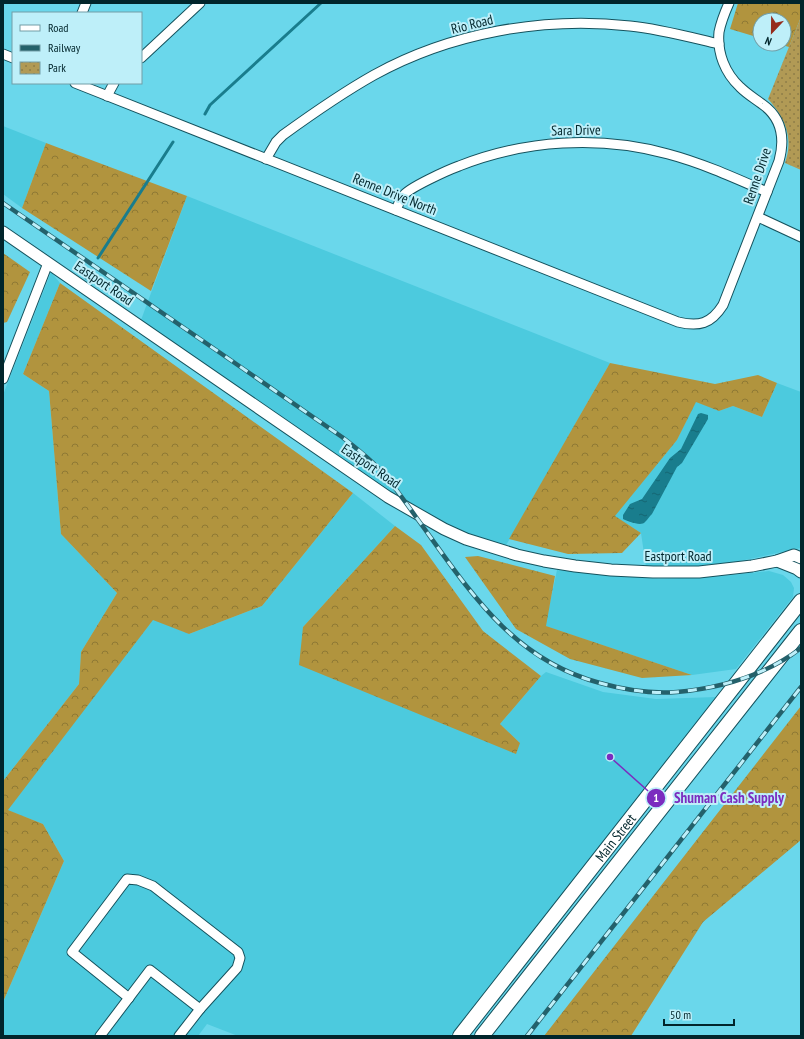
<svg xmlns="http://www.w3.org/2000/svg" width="804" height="1039" font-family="'PT Sans Narrow',sans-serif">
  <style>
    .built { fill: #4ccade }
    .forest { fill: url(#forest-crowns) }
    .park { fill: url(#park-dots) }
    .water { fill: url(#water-ripples) }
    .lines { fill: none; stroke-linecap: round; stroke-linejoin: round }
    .stream { stroke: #197d8d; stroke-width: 3 }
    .minor-casing { stroke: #15525d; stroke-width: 11 }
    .tertiary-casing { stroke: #15525d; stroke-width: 13 }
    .primary-casing { stroke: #15525d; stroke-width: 16 }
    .minor { stroke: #fff; stroke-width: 9 }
    .tertiary { stroke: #fff; stroke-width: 11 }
    .primary { stroke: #fff; stroke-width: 14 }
    .rail-casing { stroke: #24616b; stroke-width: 4.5 }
    .rail { stroke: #beeff9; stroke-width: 3; stroke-dasharray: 9; stroke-linecap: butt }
    .labels { text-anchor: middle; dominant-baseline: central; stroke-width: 4; stroke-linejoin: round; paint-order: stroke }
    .street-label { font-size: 14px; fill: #01252b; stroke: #beeff9 }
    .leader { fill: none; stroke: #7b2cbf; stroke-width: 1.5 }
    .callout-dot { fill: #7b2cbf; stroke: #beeff9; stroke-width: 1.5 }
    .mark-label { font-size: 12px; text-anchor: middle; font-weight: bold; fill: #fff }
    .callout-label { font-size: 15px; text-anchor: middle; font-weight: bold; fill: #7b2cbf; stroke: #beeff9; stroke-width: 4; stroke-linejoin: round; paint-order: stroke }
  </style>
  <defs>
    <pattern id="forest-crowns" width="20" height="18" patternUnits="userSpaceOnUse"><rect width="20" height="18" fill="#b1943e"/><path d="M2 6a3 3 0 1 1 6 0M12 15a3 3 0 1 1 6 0" fill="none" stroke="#8e7934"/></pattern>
    <pattern id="park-dots" width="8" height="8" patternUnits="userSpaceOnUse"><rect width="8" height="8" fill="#b19a55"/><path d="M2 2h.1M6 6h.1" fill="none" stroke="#8e7d47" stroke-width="1.8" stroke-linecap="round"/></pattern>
    <pattern id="water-ripples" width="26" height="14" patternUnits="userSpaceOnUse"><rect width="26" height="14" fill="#197d8d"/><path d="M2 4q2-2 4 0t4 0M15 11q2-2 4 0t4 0" fill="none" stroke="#146673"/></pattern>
  </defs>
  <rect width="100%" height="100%" fill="#6ad7eb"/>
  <g class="built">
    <polygon points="3,126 46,143 22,208 3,194"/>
    <polygon points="187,196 610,363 505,547 475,537 446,525 390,492 141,320"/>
    <polygon points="51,272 60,283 23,374 49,391 61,534 117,593 81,652 79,684 3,781 3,395"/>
    <polygon points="777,383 801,392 801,548 740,561 690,567 646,567 641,533 614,516 677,440 696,401 719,411 733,406 762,417"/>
    <polygon points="353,493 395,526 303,627 520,743 500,724 541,676 546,672 603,692 656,699 716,697 561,898 450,1036 238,1036 207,1024 198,1036 3,1036 3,1002 64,861 43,824 7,810 153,619 189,634 262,606"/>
    <polygon points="557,570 659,579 723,576 769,571 783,575 791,582 794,588 793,597 736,669 692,675 545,626"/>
  </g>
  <g class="forest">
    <polygon points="738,3 801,3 801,17 789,47 779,44 784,44 784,20 760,20 760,38 730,29"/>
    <polygon points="46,143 187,196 151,291 22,208"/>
    <polygon points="3,253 30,272 7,322 3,323"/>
    <polygon points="60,283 353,493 262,606 189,634 153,620 8,810 43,824 64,861 3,1002 3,781 79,684 81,652 117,593 61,534 49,391 23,374"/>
    <polygon points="610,363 715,384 758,375 777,383 762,417 733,406 719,411 696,402 677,440 615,516 641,533 622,553 568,554 509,539"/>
    <polygon points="395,526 421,545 483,631 541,676 500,724 520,743 516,754 299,665 303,627"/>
    <polygon points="478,556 555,576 546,626 692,675 642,678 570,659 516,629 465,557"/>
    <polygon points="801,706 801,840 703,922 631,1036 544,1036"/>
  </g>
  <path class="park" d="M801,17V170L785,163C794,138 785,118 768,99Z"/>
  <path class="water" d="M701,413L708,415V419L682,463L677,467L652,514C649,517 648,519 645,522C641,527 628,521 623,519V515L630,504L642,499L670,458L681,449L698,414Z"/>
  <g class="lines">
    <g class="stream">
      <polyline points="205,114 210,105 321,3"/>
      <polyline points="98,258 173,142"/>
      <polyline points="86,278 89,272"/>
    </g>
    <g class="minor-casing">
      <g id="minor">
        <polyline points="82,13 86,3"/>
        <polyline points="3,54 13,58"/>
        <polyline points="141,58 200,3"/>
        <path d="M75,83L678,322C699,327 711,324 723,305L779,161C785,139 782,118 762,104C754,98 747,94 740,87C725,73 717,53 719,32C721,22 725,12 729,3"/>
        <polyline points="107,96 114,83"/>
        <path d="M266,159L276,142L283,135C312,114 342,93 374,75C450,33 544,16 630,26C660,29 689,37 719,44"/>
        <path d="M396,210C398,205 400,200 403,196C408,188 448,170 459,166C525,140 599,135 668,154C702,163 735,178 767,192"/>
        <polyline points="758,217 801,237"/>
        <polyline points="3,379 48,263"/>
        <polyline points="129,998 72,952 127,879 138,880 153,886 238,952 240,958 237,968 200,1009"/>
        <polyline points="100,1036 150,970 200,1009 179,1036"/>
      </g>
    </g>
    <g class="tertiary-casing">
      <g id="tertiary">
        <polyline points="3,232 388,497 444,529 466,539 517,555 544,561 575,566 611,570 653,572 699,572 752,566 777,561 794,555 801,558"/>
        <polyline points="777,561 797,569 801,572"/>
      </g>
    </g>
    <g class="primary-casing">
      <g id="primary">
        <path id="s1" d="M460,1036L801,601"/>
        <polyline points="482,1036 801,631"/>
      </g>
    </g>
    <use href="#minor" class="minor"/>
    <use href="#tertiary" class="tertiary"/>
    <use href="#primary" class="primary"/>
    <g class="rail-casing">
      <g id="rail">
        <path d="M3,203L342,437C355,447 368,457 379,469C393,484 404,500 416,517C467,587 510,659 600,683C625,690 652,694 677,692C721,688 766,675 801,648"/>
        <polyline points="527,1036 801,687"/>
      </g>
    </g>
    <use href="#rail" class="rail"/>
  </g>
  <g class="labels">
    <g class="street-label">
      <text transform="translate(472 24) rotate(-14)">Rio Road</text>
      <text transform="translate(576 130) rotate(-1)">Sara Drive</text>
      <text transform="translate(757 176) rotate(-71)">Renne Drive</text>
      <text transform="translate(395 194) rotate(22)">Renne Drive North</text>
      <text transform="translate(104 283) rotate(34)">Eastport Road</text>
      <text transform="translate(371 466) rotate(34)">Eastport Road</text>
      <text x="678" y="556">Eastport Road</text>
      <text stroke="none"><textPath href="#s1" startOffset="252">Main Street</textPath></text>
    </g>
  </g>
  <path class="leader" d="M610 757L656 798"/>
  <g class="callout-dot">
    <circle cx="610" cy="757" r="4"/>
    <circle cx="656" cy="798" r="10"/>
  </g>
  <g class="mark-label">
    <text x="656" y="802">1</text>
  </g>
  <g class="callout-label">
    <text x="729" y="803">Shuman Cash Supply</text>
  </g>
  <rect width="804" height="1039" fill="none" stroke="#01252b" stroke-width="8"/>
  <rect x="12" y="12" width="130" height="72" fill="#beeff9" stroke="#729ea7"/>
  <rect x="20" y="25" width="20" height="6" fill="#ffffff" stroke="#729ea7"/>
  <text x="48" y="32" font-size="12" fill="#01252b">Road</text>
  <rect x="20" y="45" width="20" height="6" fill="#24616b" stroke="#729ea7"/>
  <text x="48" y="52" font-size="12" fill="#01252b">Railway</text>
  <rect x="20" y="62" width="20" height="12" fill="url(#park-dots)" stroke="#729ea7"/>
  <text x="48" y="72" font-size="12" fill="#01252b">Park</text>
  <g transform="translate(772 32) rotate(202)"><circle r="19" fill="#beeff9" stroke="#729ea7"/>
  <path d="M0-3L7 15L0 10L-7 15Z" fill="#952b1c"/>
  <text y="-6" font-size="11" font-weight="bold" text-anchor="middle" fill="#01252b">N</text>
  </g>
  <path d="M664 1019v6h70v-6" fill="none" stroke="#01252b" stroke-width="2"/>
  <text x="670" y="1019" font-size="12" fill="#01252b" stroke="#beeff9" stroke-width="3" paint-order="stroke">50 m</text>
</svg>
